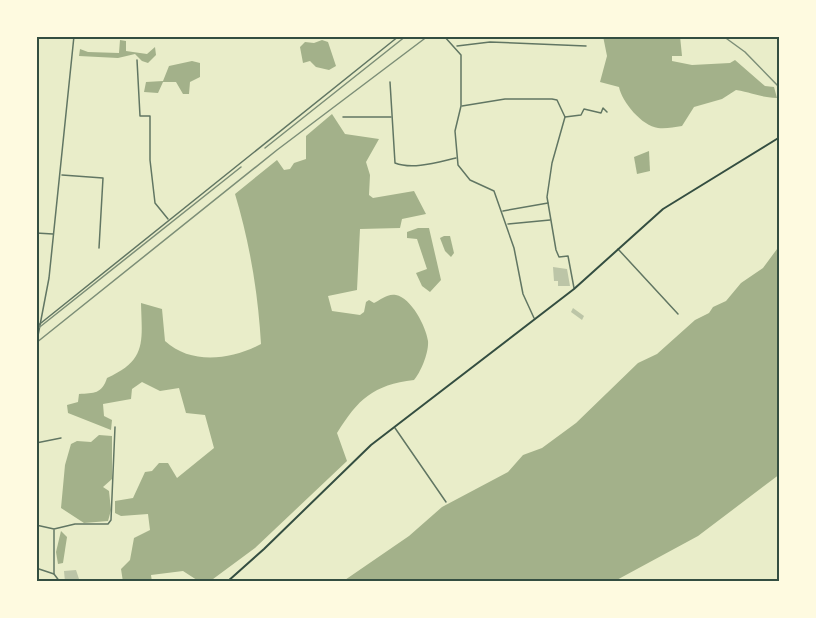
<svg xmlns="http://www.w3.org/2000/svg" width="816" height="618" font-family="Quicksand,sans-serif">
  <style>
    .water { fill: #a3b18a }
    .building { fill: #bcc5a7 }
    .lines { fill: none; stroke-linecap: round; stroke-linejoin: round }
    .minor { stroke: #617663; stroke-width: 1.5 }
    .trunk { stroke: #344e41; stroke-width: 2 }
    .rail { stroke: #7c8e77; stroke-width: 1.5 }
    .neatline { fill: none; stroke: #344e41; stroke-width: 2 }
  </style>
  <rect width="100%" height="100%" fill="#e9edc9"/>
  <g class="water">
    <path d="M603,36H680L682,56H672V61L692,65L730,63L735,60L765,86L774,87L777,98C758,97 754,93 736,90L722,99L694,107L682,126C674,127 666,129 658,128C642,126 622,102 619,87L600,82L607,56Z"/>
    <polygon points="120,40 126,41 126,51 147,54 155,47 156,55 148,63 142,61 135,54 118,58 79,56 80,49 88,52 119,53"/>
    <polygon points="322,40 328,42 336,66 329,70 316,67 310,61 303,63 300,47 305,42 314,43"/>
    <polygon points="192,61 200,63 200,77 190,82 189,94 183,94 176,82 163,82 158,93 144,92 146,82 163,81 169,66"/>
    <path d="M332,114L345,134L379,139L366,162L370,175L369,195L373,198L414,191L426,214L402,219L400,228L360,229L357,290L328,296L332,311L360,315L364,312L366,302L369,300L374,303C380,300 388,293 396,295C411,298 426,326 428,341C429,352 421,372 414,380C373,385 358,399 337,433L347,461L255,548L209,582H200L183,571L151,575L152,582H123L121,569L130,560L134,538L150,530L148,514L121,516L115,513V501L133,498L145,472L152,471L159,463H168L177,478L214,448L205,415L186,413L179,388L160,391L142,382L132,389L131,399L103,404L104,416L112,420L111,430L68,413L67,405L78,402L79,394C94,393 102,394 107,378C147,360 142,342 141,303L162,309L165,341C191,365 231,360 261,344C258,293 250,244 235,194L277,160L284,170L290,169L294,163L306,159V136Z"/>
    <polygon points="649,151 650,171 637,174 634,157"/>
    <polygon points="418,228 429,228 441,280 430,292 422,286 416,273 427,269 417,239 407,238 407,232"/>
    <polygon points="444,236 450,236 454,253 451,257 445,251 440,238"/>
    <polygon points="780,245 780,474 698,536 613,582 342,582 409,536 442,507 508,472 523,455 542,448 576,423 638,363 657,354 695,320 709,313 713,307 726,301 741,283 763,268"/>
    <polygon points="99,435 112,436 112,479 103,487 109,491 111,510 108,521 84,523 61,508 65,465 71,444 77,441 91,442"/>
    <polygon points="61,531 67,537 63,563 58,564 56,552"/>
  </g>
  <g class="building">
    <polygon points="553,267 567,269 570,286 558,286 558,281 554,281"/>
    <polygon points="573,308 584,316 582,320 571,312"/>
    <polygon points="76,570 80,582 65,582 64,571"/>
  </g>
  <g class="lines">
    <g class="minor">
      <polyline points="444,36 461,55 461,106 455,131 458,165 470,180 494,191 514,248 523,294 534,318"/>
      <polyline points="457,46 490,42 586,46"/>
      <polyline points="137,60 140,116 150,116 150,160 155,203 168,219"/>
      <path d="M390,82L395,163C413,170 438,162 456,158"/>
      <polyline points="462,106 505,99 552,99 557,100 565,117 581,115 584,109 601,113 603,108 607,112"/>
      <polyline points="343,117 391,117"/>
      <polyline points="565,117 552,163 547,197 556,250 559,257 568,256 574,288"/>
      <polyline points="62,175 103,178 99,248"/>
      <polyline points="503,211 548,203"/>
      <polyline points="508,224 550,220"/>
      <polyline points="36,233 53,234"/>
      <polyline points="618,249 678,314"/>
      <polyline points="36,327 399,36"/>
      <polyline points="36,346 49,278 74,36"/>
      <polyline points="395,428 446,502"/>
      <polyline points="36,443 61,438"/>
      <polyline points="36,525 54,529 75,524 108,524 111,520 115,427"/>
      <polyline points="36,568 54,574 60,582"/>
      <polyline points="54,574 54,530"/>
    </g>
    <polyline class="trunk" points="227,582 264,549 371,445 574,289 663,209 780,137"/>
    <g class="rail">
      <polyline points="723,36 745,52 780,88"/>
      <polyline points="265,148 406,36"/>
      <polyline points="36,330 241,167"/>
      <polyline points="36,343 277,150 428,36"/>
    </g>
  </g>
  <rect width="816" height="618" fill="none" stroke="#fefae0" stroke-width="75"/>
  <rect x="38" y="38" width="740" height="542" class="neatline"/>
</svg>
